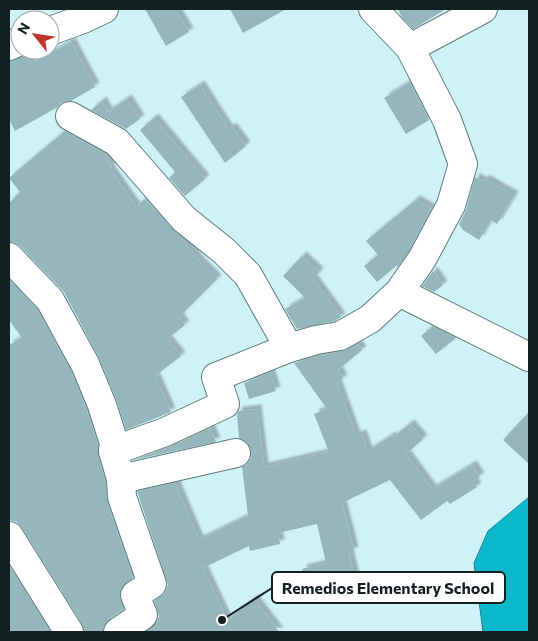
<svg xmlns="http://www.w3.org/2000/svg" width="538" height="641" font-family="Commissioner,sans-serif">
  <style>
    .water { fill: #0cb8cc; stroke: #0e8a99 }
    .building { fill: #95b6bc; filter: url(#shadow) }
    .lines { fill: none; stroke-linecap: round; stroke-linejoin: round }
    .minor-casing { stroke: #5c7c81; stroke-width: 30 }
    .minor { stroke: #fff; stroke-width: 28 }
    .leader { fill: none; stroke: #132022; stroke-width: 2 }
    .callout-dot { fill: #132022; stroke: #fff; stroke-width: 2 }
    .callout { fill: #fff; stroke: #132022; stroke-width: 2 }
    .callout-label { font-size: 16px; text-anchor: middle; font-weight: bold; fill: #132022 }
  </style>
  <defs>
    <filter id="shadow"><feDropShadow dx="4.5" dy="-4.5" stdDeviation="1" flood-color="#0004"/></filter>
  </defs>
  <rect width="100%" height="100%" fill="#cff2f8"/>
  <polygon class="water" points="529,497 529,632 483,632 474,563 488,531"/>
  <g class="building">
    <polygon points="145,9 175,9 189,32 166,46"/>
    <polygon points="230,9 286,9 243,33"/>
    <polygon points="398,9 446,9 413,29 401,16"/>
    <polygon points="71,42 95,87 71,101 62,102 56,108 15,131 9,119 9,61 15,60 31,52 36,61"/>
    <polygon points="410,82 429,120 406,134 384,98"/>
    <polygon points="200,85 229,130 232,127 246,146 225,163 181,97"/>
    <polygon points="127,99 140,119 126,129 91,110 102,101 108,112"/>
    <polygon points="154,118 205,179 185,196 169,178 175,172 140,130"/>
    <polygon points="65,131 104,153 112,167 109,168 136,207 145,199 179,235 200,262 217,279 179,317 185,325 167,339 181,356 155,376 171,412 126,430 116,399 99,358 64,292 20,246 14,242 9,242 9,203 20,192 9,178"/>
    <polygon points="475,177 483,182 485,179 514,196 497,224 491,220 479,240 463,230 459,224 466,210"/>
    <polygon points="416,200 431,209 409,251 398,267 397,265 377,282 364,266 378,255 366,241"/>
    <polygon points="302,256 319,272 313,279 341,317 335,321 297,329 285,309 305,298 283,276"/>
    <polygon points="433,271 443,285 434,292 422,286"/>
    <polygon points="9,279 37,309 71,371 87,410 98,444 98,455 106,482 107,502 133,578 122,587 120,593 124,609 109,619 104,626 103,632 84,632 82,624 22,528 17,522 9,520 9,345 22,338 9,320"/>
    <polygon points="433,326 456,338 436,354 421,336"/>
    <polygon points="357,344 362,350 338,370 343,379 337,383 356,436 362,434 368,451 391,436 392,438 410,424 423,439 406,454 432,489 472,465 480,477 473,481 477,487 450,504 447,501 421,520 390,480 342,503 354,551 349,553 357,586 310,598 302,569 326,563 317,524 278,533 280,544 250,551 249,546 203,568 227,620 254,599 279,632 145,632 157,622 159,616 154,601 165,593 168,585 137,491 175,483 199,540 248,516 242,467 247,464 251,458 251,450 247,442 239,438 237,414 239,411 257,409 264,467 329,452 314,414 327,409 294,363 320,355 343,351"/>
    <polygon points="270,372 276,391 249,399 244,383"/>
    <polygon points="529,412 529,464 503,440"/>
    <polygon points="210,428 216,442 133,460 172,446"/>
    <polygon points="9,565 51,632 9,632"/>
  </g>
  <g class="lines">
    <g class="minor-casing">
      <g id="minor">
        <polyline points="50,31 83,19 104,9"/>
        <polyline points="9,46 20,41"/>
        <polyline points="410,48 483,9"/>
        <polyline points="70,116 117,142 184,219 224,251 248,275 289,348"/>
        <polyline points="9,257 50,300 85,364 102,405 114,443 113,451"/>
        <polyline points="399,292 529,357"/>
        <polyline points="121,479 236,453"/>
        <polyline points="9,536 69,632"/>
        <polyline points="118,632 143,615 135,595 152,584 122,497 121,479 113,451 165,432 225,404 216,377 289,348 316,340 340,336 370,319 399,292 422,259 451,205 463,164 447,120 410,48 373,9"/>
      </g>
    </g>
    <use href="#minor" class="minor"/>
  </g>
  <path class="leader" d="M222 620L272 588"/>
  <circle class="callout-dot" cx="222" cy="620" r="5"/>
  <rect class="callout" x="272" y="572" width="233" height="31" rx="5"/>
  <g class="callout-label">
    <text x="388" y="594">Remedios Elementary School</text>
  </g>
  <rect width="538" height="641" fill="none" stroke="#132022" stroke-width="20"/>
  <g transform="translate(35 35) rotate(300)"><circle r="24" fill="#ffffff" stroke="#a1a6a7"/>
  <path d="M0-4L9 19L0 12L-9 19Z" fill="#c2352a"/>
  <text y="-8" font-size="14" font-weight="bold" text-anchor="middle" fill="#132022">N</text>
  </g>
</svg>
